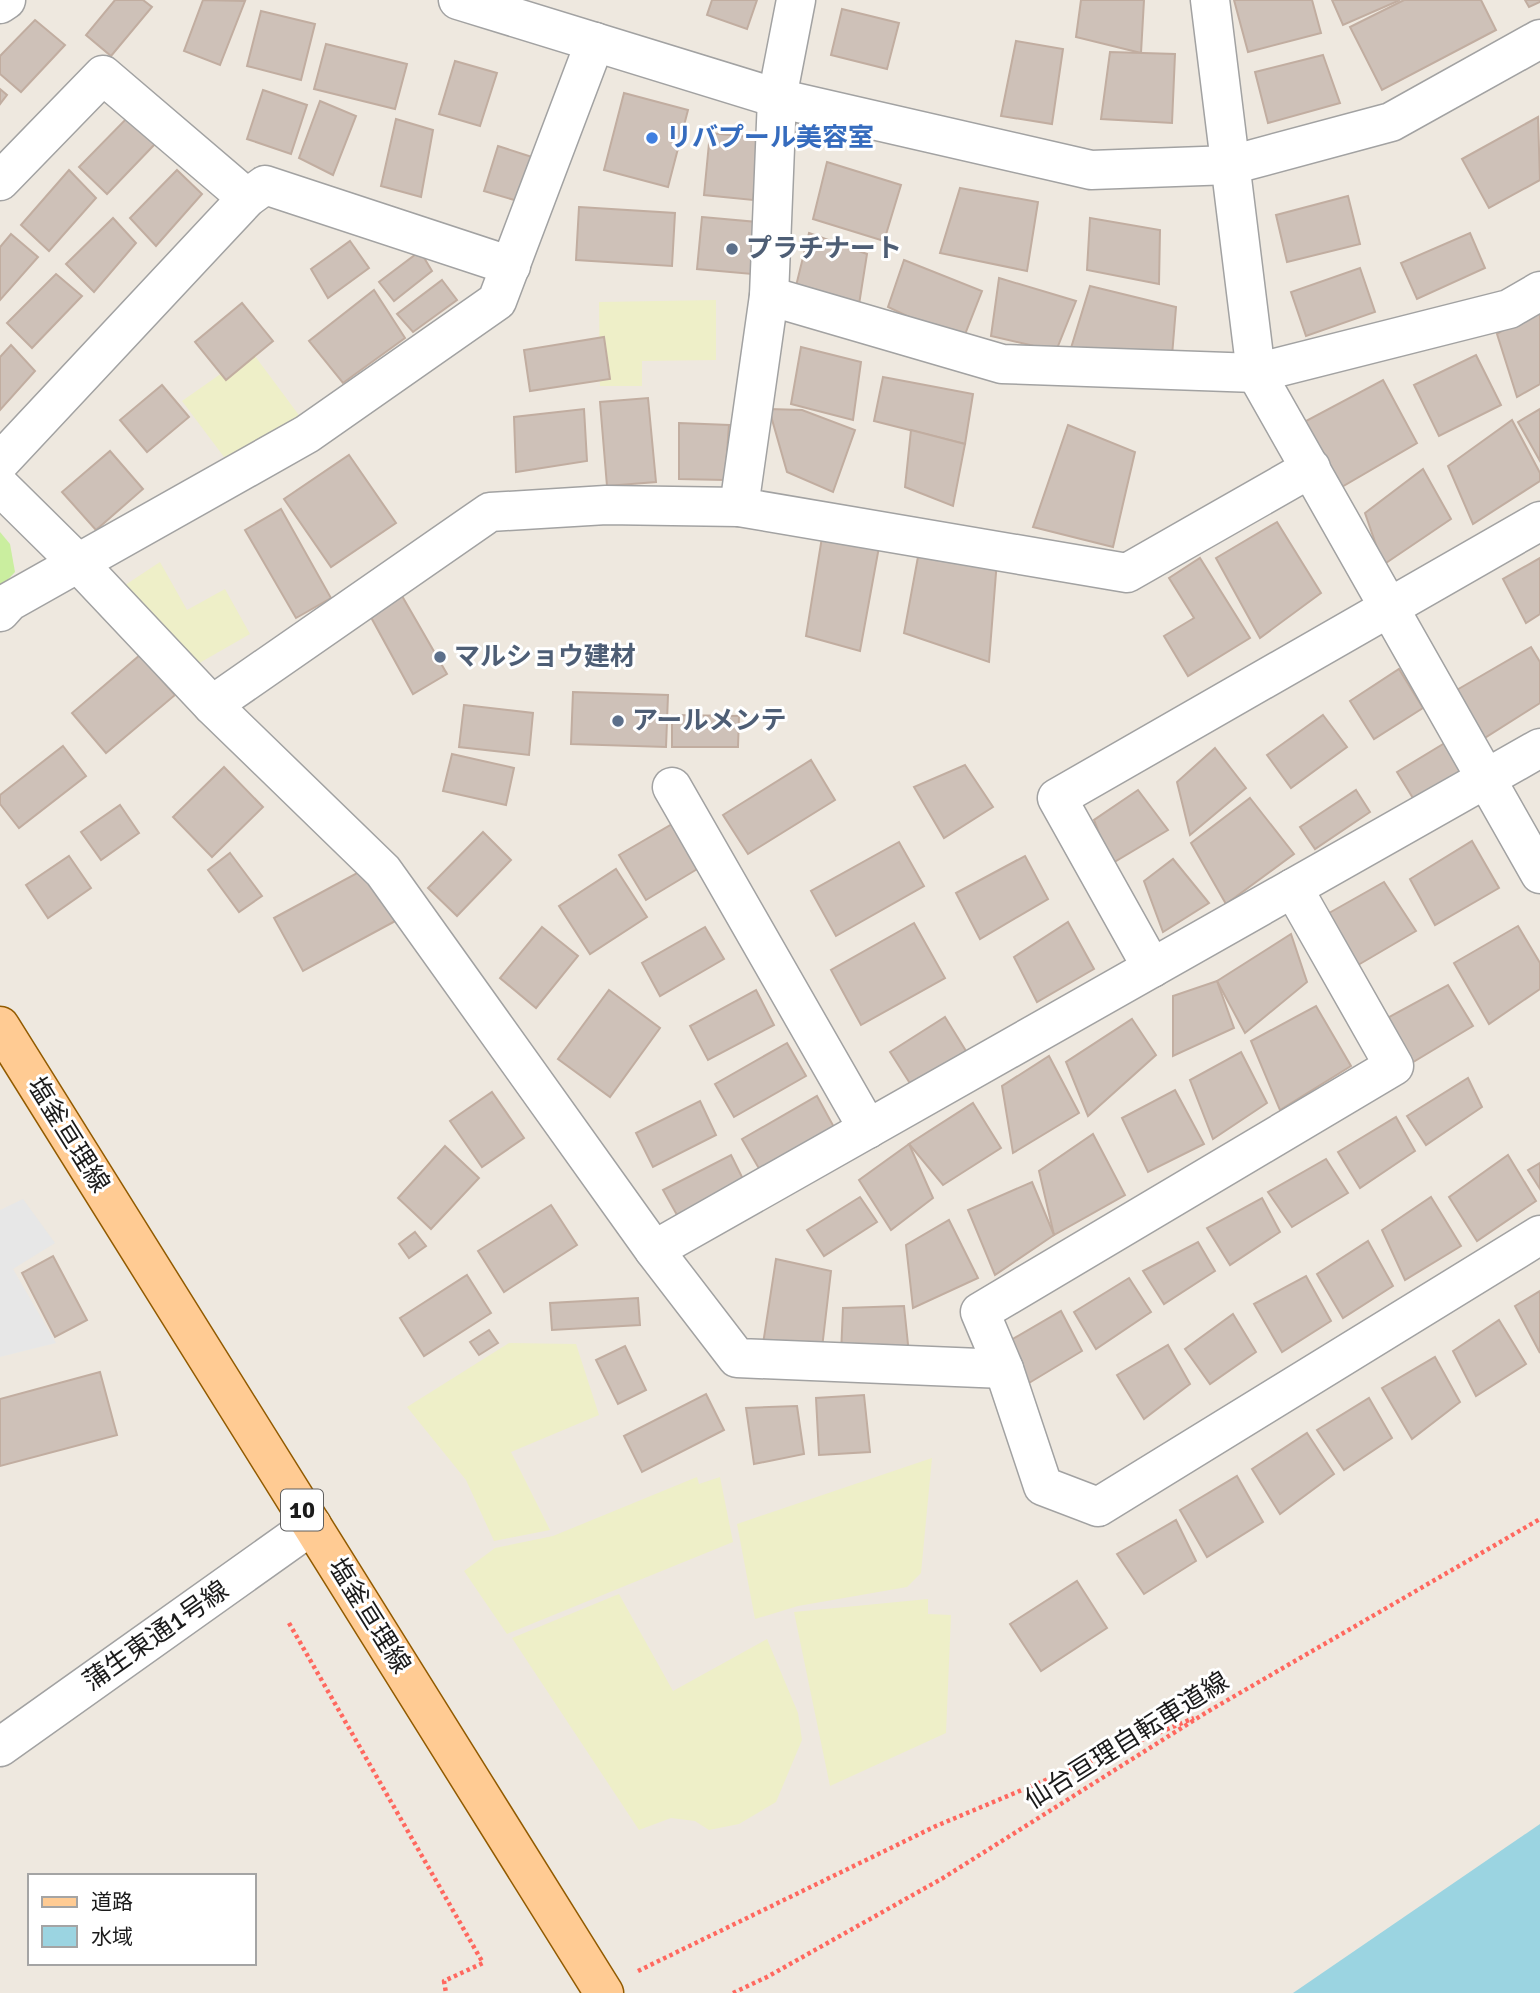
<svg xmlns="http://www.w3.org/2000/svg" width="1540" height="1993" font-family="Signika,'Noto Sans JP',sans-serif">
  <style>
    .farmland { fill: #eeefc8 }
    .grass { fill: #caee9f }
    .parking { fill: #e7e7e7 }
    .water { fill: #9bd4e1 }
    .building { fill: #cec1b8; stroke: #c1ada0; stroke-width: 2 }
    .lines { fill: none; stroke-linecap: round; stroke-linejoin: round }
    .minor-casing { stroke: #a2a2a2; stroke-width: 41 }
    .major-casing { stroke: #925b00; stroke-width: 41 }
    .path { stroke: #ff685f; stroke-width: 4.5; stroke-dasharray: 3.5 3.5; stroke-linecap: butt }
    .minor { stroke: #fff; stroke-width: 38 }
    .major { stroke: #ffcb93; stroke-width: 38 }
    .shop-dot { fill: #3f7fe0; stroke: #fff; stroke-width: 2.5 }
    .service-dot { fill: #5c6f8a; stroke: #fff; stroke-width: 2.5 }
    .labels { text-anchor: middle; dominant-baseline: central; stroke-width: 6; stroke-linejoin: round; paint-order: stroke }
    .shield { fill: #fff; stroke: #5f5f5f; stroke-width: 2 }
    .shield-label { font-size: 24px; font-weight: bold; fill: #1b1b1b }
    .shop-label { font-size: 26px; font-weight: bold; fill: #366cbe; stroke: #fff; text-anchor: start }
    .service-label { font-size: 26px; font-weight: bold; fill: #4e5e75; stroke: #fff; text-anchor: start }
    .street-label { font-size: 26px; fill: #1b1b1b; stroke: #fff }
  </style>
  <rect width="100%" height="100%" fill="#eee8df"/>
  <g class="farmland">
    <polygon points="716,300 716,360 642,361 642,386 600,386 599,302"/>
    <polygon points="252,352 304,422 230,465 182,401"/>
    <polygon points="160,562 187,610 225,589 250,634 182,673 104,599"/>
    <polygon points="509,1343 576,1344 599,1415 511,1452 550,1530 494,1541 466,1480 407,1407"/>
    <polygon points="932,1458 921,1573 907,1587 798,1606 755,1619 737,1524"/>
    <polygon points="697,1477 699,1484 720,1477 733,1542 507,1634 464,1571 495,1548 553,1536"/>
    <polygon points="619,1594 673,1691 767,1639 798,1713 802,1740 776,1802 739,1824 709,1830 695,1821 671,1818 639,1830 512,1638"/>
    <polygon points="928,1599 928,1614 951,1615 946,1733 830,1786 794,1612"/>
  </g>
  <polygon class="grass" points="0,532 10,544 15,572 0,588"/>
  <polygon class="parking" points="23,1199 55,1243 13,1269 56,1343 0,1357 0,1210"/>
  <polygon class="water" points="1540,1824 1540,1993 1293,1993"/>
  <g class="building">
    <polygon points="115,0 143,0 152,7 111,56 86,35"/>
    <polygon points="203,0 245,1 220,65 184,51"/>
    <polygon points="712,0 757,0 747,29 707,15"/>
    <polygon points="1081,0 1144,0 1141,53 1076,37"/>
    <polygon points="1234,0 1312,0 1321,33 1248,52"/>
    <polygon points="1332,0 1400,0 1343,25"/>
    <polygon points="1404,0 1481,0 1496,30 1382,90 1350,27"/>
    <polygon points="1525,0 1540,0 1540,2 1529,7"/>
    <polygon points="842,9 899,23 887,69 831,55"/>
    <polygon points="261,11 315,24 301,80 247,66"/>
    <polygon points="35,20 65,45 21,92 0,74 0,56"/>
    <polygon points="1016,41 1063,49 1052,124 1001,116"/>
    <polygon points="326,44 407,64 395,109 314,89"/>
    <polygon points="1110,52 1175,54 1172,123 1101,119"/>
    <polygon points="1323,55 1340,103 1268,123 1255,72"/>
    <polygon points="455,61 497,73 480,126 439,114"/>
    <polygon points="0,89 7,95 0,104"/>
    <polygon points="263,90 307,105 291,154 247,139"/>
    <polygon points="624,93 688,110 668,187 604,170"/>
    <polygon points="320,101 356,116 333,175 299,158"/>
    <polygon points="1538,117 1540,180 1489,208 1462,159"/>
    <polygon points="126,119 155,144 107,194 79,167"/>
    <polygon points="396,119 433,130 421,197 381,186"/>
    <polygon points="710,133 760,138 753,200 704,195"/>
    <polygon points="498,146 535,158 521,202 484,191"/>
    <polygon points="827,162 901,185 884,241 813,219"/>
    <polygon points="69,170 96,198 49,251 21,225"/>
    <polygon points="177,170 202,194 156,246 130,218"/>
    <polygon points="960,188 1038,202 1027,271 940,253"/>
    <polygon points="1348,196 1360,244 1287,262 1276,215"/>
    <polygon points="579,207 675,213 672,266 576,260"/>
    <polygon points="702,217 757,222 752,274 697,269"/>
    <polygon points="113,218 136,243 94,292 66,264"/>
    <polygon points="1090,218 1160,230 1159,284 1087,270"/>
    <polygon points="809,233 867,254 858,311 795,290"/>
    <polygon points="1470,233 1485,268 1417,299 1401,263"/>
    <polygon points="11,234 38,257 0,300 0,247"/>
    <polygon points="350,241 369,268 328,298 311,269"/>
    <polygon points="420,251 432,271 394,301 379,282"/>
    <polygon points="904,260 982,291 962,342 888,307"/>
    <polygon points="1360,268 1375,312 1306,336 1291,292"/>
    <polygon points="56,274 82,296 32,348 7,323"/>
    <polygon points="999,278 1076,301 1056,351 991,336"/>
    <polygon points="442,280 457,300 413,332 397,314"/>
    <polygon points="1090,286 1176,307 1172,356 1071,348"/>
    <polygon points="374,290 405,338 343,383 309,341"/>
    <polygon points="242,303 273,341 226,380 195,342"/>
    <polygon points="1540,308 1540,384 1517,397 1497,334"/>
    <polygon points="604,337 610,379 530,391 524,350"/>
    <polygon points="11,345 35,371 0,410 0,357"/>
    <polygon points="801,347 861,362 853,420 791,404"/>
    <polygon points="1476,355 1501,405 1439,436 1414,385"/>
    <polygon points="883,377 973,394 965,444 874,421"/>
    <polygon points="1383,380 1417,443 1340,488 1289,430"/>
    <polygon points="162,385 189,417 147,452 120,420"/>
    <polygon points="648,398 656,482 607,486 600,402"/>
    <polygon points="584,409 587,461 516,472 514,417"/>
    <polygon points="769,409 802,410 855,430 833,492 787,472"/>
    <polygon points="1540,409 1540,461 1518,422"/>
    <polygon points="1512,420 1540,473 1540,481 1473,524 1448,466"/>
    <polygon points="679,423 729,425 725,480 679,479"/>
    <polygon points="1068,425 1135,452 1113,547 1033,527"/>
    <polygon points="911,430 965,444 953,506 905,487"/>
    <polygon points="110,451 143,489 96,530 62,492"/>
    <polygon points="349,455 396,523 331,567 284,499"/>
    <polygon points="1423,469 1451,519 1383,565 1365,513"/>
    <polygon points="281,509 331,598 296,618 245,530"/>
    <polygon points="1277,522 1321,593 1260,638 1216,558"/>
    <polygon points="823,531 879,547 860,651 806,636"/>
    <polygon points="920,546 997,560 989,662 904,633"/>
    <polygon points="1200,558 1250,638 1188,676 1164,636 1194,618 1169,578"/>
    <polygon points="1540,558 1540,614 1526,623 1503,579"/>
    <polygon points="398,589 447,674 413,694 367,610"/>
    <polygon points="1531,647 1540,662 1540,703 1483,739 1455,691"/>
    <polygon points="140,655 175,695 106,753 72,713"/>
    <polygon points="1399,669 1423,708 1374,739 1350,701"/>
    <polygon points="573,692 668,695 666,747 571,744"/>
    <polygon points="464,705 533,713 529,755 459,747"/>
    <polygon points="672,715 739,716 738,747 672,747"/>
    <polygon points="1323,715 1347,747 1291,788 1267,755"/>
    <polygon points="1448,741 1470,777 1419,808 1397,772"/>
    <polygon points="63,746 86,776 19,828 0,804 0,795"/>
    <polygon points="1215,748 1246,788 1190,835 1177,782"/>
    <polygon points="452,754 514,768 506,805 443,791"/>
    <polygon points="811,760 835,800 748,854 723,815"/>
    <polygon points="965,765 993,807 944,838 914,787"/>
    <polygon points="224,767 263,807 212,857 173,817"/>
    <polygon points="1138,790 1168,830 1111,864 1094,820"/>
    <polygon points="1356,790 1370,812 1315,849 1300,827"/>
    <polygon points="1250,798 1294,854 1226,904 1191,843"/>
    <polygon points="120,805 139,833 101,860 81,832"/>
    <polygon points="674,823 699,868 646,900 619,855"/>
    <polygon points="483,832 511,860 457,916 428,888"/>
    <polygon points="1472,841 1499,888 1435,925 1410,879"/>
    <polygon points="899,842 924,886 836,936 811,891"/>
    <polygon points="230,853 262,896 239,912 208,870"/>
    <polygon points="69,856 91,888 48,918 26,885"/>
    <polygon points="1025,856 1048,899 980,939 956,893"/>
    <polygon points="1173,859 1209,903 1163,932 1144,881"/>
    <polygon points="370,866 399,919 303,971 274,918"/>
    <polygon points="616,869 647,917 590,954 559,906"/>
    <polygon points="1384,882 1416,931 1353,968 1322,917"/>
    <polygon points="1068,922 1094,969 1037,1002 1014,957"/>
    <polygon points="914,923 945,978 861,1025 831,970"/>
    <polygon points="1518,926 1540,963 1540,989 1489,1024 1454,963"/>
    <polygon points="542,927 578,956 536,1008 500,978"/>
    <polygon points="705,927 724,959 660,996 642,963"/>
    <polygon points="1291,934 1307,982 1245,1033 1217,981"/>
    <polygon points="1217,981 1234,1028 1173,1056 1173,996"/>
    <polygon points="1448,985 1473,1026 1410,1064 1380,1022"/>
    <polygon points="609,990 660,1028 610,1097 558,1059"/>
    <polygon points="756,990 774,1025 708,1060 690,1026"/>
    <polygon points="1316,1006 1351,1066 1280,1110 1251,1041"/>
    <polygon points="945,1017 966,1051 911,1085 890,1052"/>
    <polygon points="1132,1019 1156,1055 1088,1116 1066,1062"/>
    <polygon points="787,1043 806,1076 734,1117 715,1084"/>
    <polygon points="1241,1052 1267,1103 1213,1139 1190,1080"/>
    <polygon points="1049,1056 1079,1113 1013,1153 1002,1086"/>
    <polygon points="1468,1078 1482,1107 1426,1145 1407,1116"/>
    <polygon points="1175,1090 1204,1144 1148,1172 1122,1118"/>
    <polygon points="492,1092 524,1138 482,1167 450,1121"/>
    <polygon points="817,1096 835,1129 761,1172 742,1139"/>
    <polygon points="700,1101 716,1135 653,1167 636,1133"/>
    <polygon points="973,1103 1001,1148 943,1185 909,1144"/>
    <polygon points="1396,1117 1415,1151 1360,1188 1338,1152"/>
    <polygon points="1093,1134 1125,1195 1054,1235 1039,1171"/>
    <polygon points="909,1144 933,1198 891,1230 859,1180"/>
    <polygon points="445,1146 479,1178 431,1229 398,1198"/>
    <polygon points="731,1155 744,1181 677,1215 663,1190"/>
    <polygon points="1508,1155 1536,1201 1477,1241 1449,1197"/>
    <polygon points="1326,1159 1348,1193 1292,1227 1268,1192"/>
    <polygon points="1540,1163 1540,1189 1528,1170"/>
    <polygon points="1032,1182 1054,1235 995,1275 968,1210"/>
    <polygon points="860,1197 877,1222 824,1256 807,1230"/>
    <polygon points="1431,1197 1461,1246 1405,1280 1382,1230"/>
    <polygon points="1262,1198 1280,1232 1230,1265 1207,1228"/>
    <polygon points="551,1205 577,1245 504,1292 478,1251"/>
    <polygon points="949,1220 978,1278 913,1308 906,1245"/>
    <polygon points="415,1232 426,1246 409,1258 399,1244"/>
    <polygon points="1368,1241 1393,1286 1343,1318 1317,1274"/>
    <polygon points="1198,1242 1215,1271 1164,1304 1143,1271"/>
    <polygon points="53,1256 87,1320 55,1337 22,1273"/>
    <polygon points="776,1259 831,1271 822,1348 763,1344"/>
    <polygon points="467,1275 491,1313 424,1356 400,1318"/>
    <polygon points="1306,1276 1331,1321 1282,1352 1254,1304"/>
    <polygon points="1129,1278 1151,1312 1096,1349 1074,1312"/>
    <polygon points="1540,1291 1540,1353 1515,1306"/>
    <polygon points="638,1298 640,1325 552,1330 550,1303"/>
    <polygon points="904,1306 909,1354 841,1354 843,1308"/>
    <polygon points="1061,1311 1082,1351 1029,1383 1004,1344"/>
    <polygon points="1233,1314 1256,1352 1210,1384 1185,1349"/>
    <polygon points="1499,1320 1526,1364 1476,1396 1453,1351"/>
    <polygon points="489,1330 498,1343 479,1355 470,1342"/>
    <polygon points="1168,1345 1190,1384 1144,1419 1117,1375"/>
    <polygon points="625,1346 646,1390 618,1404 596,1360"/>
    <polygon points="1435,1357 1460,1402 1412,1439 1382,1388"/>
    <polygon points="100,1372 117,1435 0,1466 0,1399"/>
    <polygon points="706,1394 724,1430 642,1472 624,1436"/>
    <polygon points="864,1395 870,1452 819,1455 816,1398"/>
    <polygon points="1369,1398 1392,1438 1344,1470 1317,1430"/>
    <polygon points="797,1406 804,1454 754,1464 746,1408"/>
    <polygon points="1307,1433 1334,1474 1280,1514 1252,1469"/>
    <polygon points="1237,1476 1263,1522 1207,1557 1180,1510"/>
    <polygon points="1176,1520 1196,1561 1144,1594 1117,1554"/>
    <polygon points="1077,1581 1107,1628 1041,1671 1010,1624"/>
  </g>
  <g class="lines">
    <g class="minor-casing">
      <g id="minor">
        <polyline points="458,0 777,98 1091,170 1231,165 1391,122 1540,39"/>
        <polyline points="1210,0 1256,373 1540,874"/>
        <polyline points="0,4 6,0"/>
        <polyline points="0,181 103,75 247,198"/>
        <polyline points="769,296 1002,364 1256,373 1509,309 1540,291"/>
        <polyline points="0,462 247,198 265,185 511,266"/>
        <polyline points="0,486 79,564 212,705 383,871 654,1250 737,1358 1004,1369"/>
        <polyline points="739,507 1127,573 1311,468"/>
        <polyline points="0,612 9,602 307,434 497,301 595,42"/>
        <polyline points="212,705 490,512 606,505 739,507 769,296 777,98 796,0"/>
        <polyline points="672,787 868,1129"/>
        <polyline points="1293,888 1394,1066 980,1312 1004,1369 1043,1486 1098,1507 1540,1235"/>
        <polyline points="1152,968 1057,798 1540,521"/>
        <polyline points="654,1250 1540,748"/>
        <polyline points="0,1747 312,1525"/>
      </g>
    </g>
    <g class="major-casing">
      <polyline id="major" points="0,1026 604,1993"/>
    </g>
    <g class="path">
      <polyline points="289,1623 483,1963 444,1981 446,1993"/>
      <polyline points="638,1971 936,1826 1194,1718"/>
      <polyline points="733,1993 767,1977 943,1878 1207,1712 1540,1519"/>
    </g>
    <use href="#minor" class="minor"/>
    <use href="#major" class="major"/>
  </g>
  <circle class="shop-dot" cx="652" cy="138" r="7"/>
  <g class="service-dot">
    <circle cx="732" cy="249" r="7"/>
    <circle cx="440" cy="657" r="7"/>
    <circle cx="618" cy="721" r="7"/>
  </g>
  <g class="labels">
    <rect class="shield" x="281" y="1489.5" width="42" height="41" rx="5"/>
    <g class="shield-label">
      <text x="302" y="1510">10</text>
    </g>
    <g class="shop-label">
      <text x="666" y="138">リバプール美容室</text>
    </g>
    <g class="service-label">
      <text x="746" y="249">プラチナート</text>
      <text x="454" y="657">マルショウ建材</text>
      <text x="632" y="721">アールメンテ</text>
    </g>
    <g class="street-label">
      <text transform="translate(68 1135) rotate(58)">塩釜亘理線</text>
      <text transform="translate(369 1616) rotate(58)">塩釜亘理線</text>
      <text transform="translate(156 1636) rotate(-35)">蒲生東通1号線</text>
      <text transform="translate(1127 1741) rotate(-32)">仙台亘理自転車道線</text>
    </g>
  </g>
  <rect x="28" y="1874" width="228" height="91" fill="#ffffff" stroke="#a4a4a4" stroke-width="2"/>
  <rect x="42" y="1897" width="35" height="10" fill="#ffcb93" stroke="#a4a4a4" stroke-width="2"/>
  <text x="91" y="1909" font-size="21" fill="#1b1b1b">道路</text>
  <rect x="42" y="1926" width="35" height="21" fill="#9bd4e1" stroke="#a4a4a4" stroke-width="2"/>
  <text x="91" y="1944" font-size="21" fill="#1b1b1b">水域</text>
</svg>
